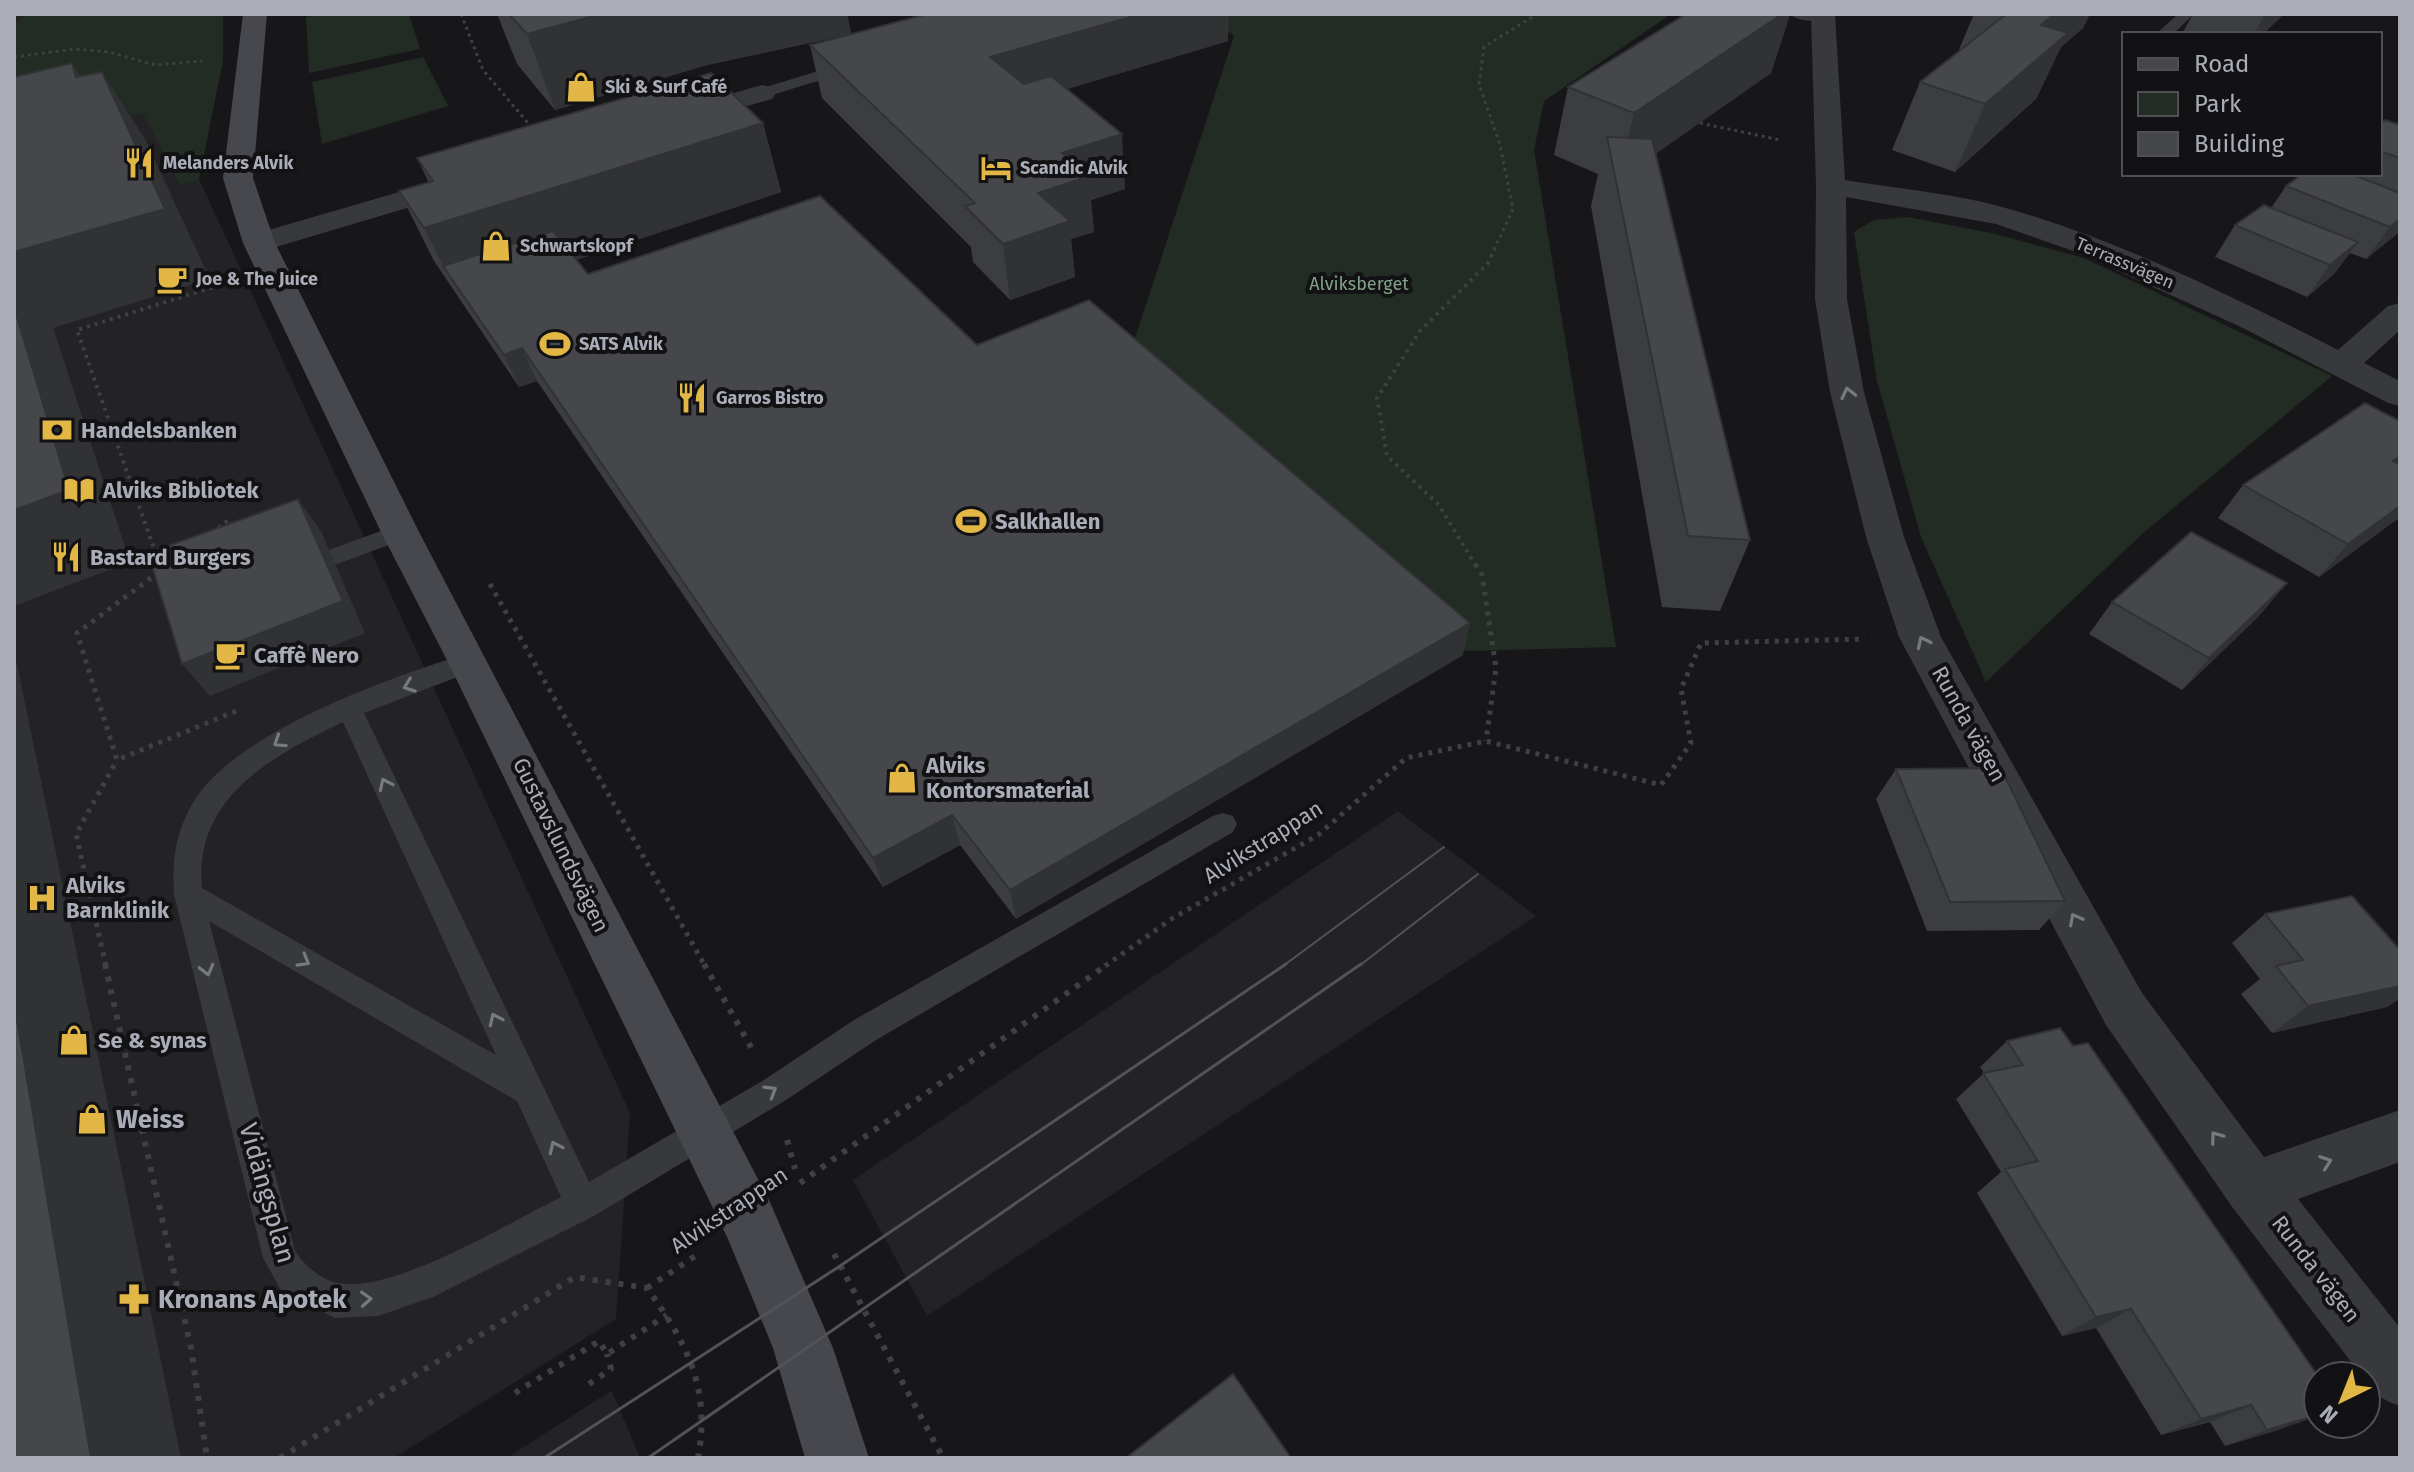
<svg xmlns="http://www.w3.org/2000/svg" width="2414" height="1472" font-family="'Fira Sans',sans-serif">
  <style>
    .built { fill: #232326 }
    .green { fill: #232b25 }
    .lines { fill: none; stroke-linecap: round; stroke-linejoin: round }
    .path-far3 { stroke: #3e4044; stroke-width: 3; stroke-dasharray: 3 4; stroke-linecap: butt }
    .path-far2 { stroke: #3e4044; stroke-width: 4; stroke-dasharray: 3 5; stroke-linecap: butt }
    .path-far1 { stroke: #3e4044; stroke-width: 5; stroke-dasharray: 4 6; stroke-linecap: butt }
    .path { stroke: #3e4044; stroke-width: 6; stroke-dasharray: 5 8; stroke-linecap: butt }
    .lane { fill: #38393d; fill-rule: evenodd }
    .street { fill: #38393d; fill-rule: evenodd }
    .secondary { fill: #46484d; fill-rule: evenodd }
    .tram-far1 { stroke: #515358; stroke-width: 2 }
    .tram { stroke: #515358; stroke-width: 3 }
    .wall { fill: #3c3d40 }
    .shaded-wall { fill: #313234 }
    .building { fill: #46474b; stroke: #313234; stroke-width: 2 }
    .oneway { stroke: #777980 }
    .labels { text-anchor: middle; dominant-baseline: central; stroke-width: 8; stroke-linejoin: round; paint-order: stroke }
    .far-poi-label { font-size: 18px; font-weight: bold; fill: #aaadb7; stroke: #121214; text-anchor: start }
    .far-street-label { font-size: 18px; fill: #aaadb7; stroke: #121214 }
    .far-park-label { font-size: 18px; fill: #83a187; stroke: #121214 }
    .poi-label { font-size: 22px; font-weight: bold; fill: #aaadb7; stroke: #121214; text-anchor: start }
    .street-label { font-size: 22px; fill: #aaadb7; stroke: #121214 }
    .near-poi-label { font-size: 26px; font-weight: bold; fill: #aaadb7; stroke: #121214; text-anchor: start }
    .near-street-label { font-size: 26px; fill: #aaadb7; stroke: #121214 }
  </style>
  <rect width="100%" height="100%" fill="#171719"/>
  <g class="built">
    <polygon points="14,14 223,14 223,60 199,179 630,1113 616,1319 394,1458 14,1458"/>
    <polygon points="1398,811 1536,916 927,1316 853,1180"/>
    <polygon points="612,1391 640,1458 507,1458 595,1401"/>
  </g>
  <g class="green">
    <polygon points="37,14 223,14 223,60 199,179 180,185 143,113 14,145 14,25 23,17"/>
    <polygon points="322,14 409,14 420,49 309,73 306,17"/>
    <polygon points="1206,14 1666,14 1667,17 1544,101 1534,150 1616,647 1465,651 1134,341 1234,36"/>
    <polygon points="423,57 448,106 322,144 312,82"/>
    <polygon points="1908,217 1991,233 2084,258 2332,376 2141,535 1986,682 1921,537 1877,381 1854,232 1874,220"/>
  </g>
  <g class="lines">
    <g class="path-far3">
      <polyline points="461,14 483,70 534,130"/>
      <polyline points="14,57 75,49 109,52 155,65 202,61"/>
      <polyline points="1700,123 1780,140"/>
      <polyline points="1494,250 1513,209 1500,145 1479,84 1484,47 1537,14"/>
    </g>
    <g class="path-far2">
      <polyline points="212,532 230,519"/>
      <polyline points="156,554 77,330 223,284"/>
      <polyline points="1476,566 1439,505 1387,456 1377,398 1420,331 1488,263 1495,248"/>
    </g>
    <g class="path-far1">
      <polyline points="1475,564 1482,575 1496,668 1486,741"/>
      <polyline points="159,572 77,633 117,760 241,709"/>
      <polyline points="490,584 705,966"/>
      <polyline points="106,966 76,834 117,760"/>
      <polyline points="1105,966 1173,918 1318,835 1406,758 1486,741 1661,785 1691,743 1681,689 1701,643 1865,639"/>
    </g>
    <g class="path">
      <polyline points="105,964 191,1348 207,1458"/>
      <polyline points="704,964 752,1049"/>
      <polyline points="787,1140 795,1169"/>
      <polyline points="800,1183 1108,964"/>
      <polyline points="834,1254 943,1458"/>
      <polyline points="647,1288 697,1255"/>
      <polyline points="589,1384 611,1369 607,1354"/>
      <polyline points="515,1393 599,1341 607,1354 667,1315"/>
      <path d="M280,1458L575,1277L647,1288C687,1344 711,1388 698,1458"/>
    </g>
    <g class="lane">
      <path d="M1789,14H1827L1829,17C1820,24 1797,21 1789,14Z"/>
      <polygon points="2178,14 2194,14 2173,34 2156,34"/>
      <polygon points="851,61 857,63 857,69 762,98 754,93 756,90"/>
      <polygon points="400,524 408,526 411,532 408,538 337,564 329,562 325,556 329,550"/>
      <path d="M469,653L478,655L481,662L478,669L364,713L589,1182L764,1080L854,1020L1213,816L1223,813L1233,816L1237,824L1233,832L876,1040L786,1100L594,1216L433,1297L378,1316L335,1318L281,1290L263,1258L174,894C172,861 175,835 191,806C232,732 391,677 469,653ZM343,722L496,1055L202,888C193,798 272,756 343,722ZM209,921L517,1101L561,1197C510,1222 394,1294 338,1283C321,1280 304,1265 295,1251Z"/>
    </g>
    <g class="street">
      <path d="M1811,14H1835L1845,180C1900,189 1960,194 2013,210C2126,243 2233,297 2338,350L2388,306L2400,303V330L2364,363L2400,381V406L2388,403L2241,327L2076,252L1996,224L1846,197L1847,299L1864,392L1904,537L1941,637L2142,993L2264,1157L2400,1110V1162L2298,1199L2400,1328V1406C2384,1400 2369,1394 2366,1376H2362L2233,1208L2106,1025L1899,637L1866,537L1830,392L1815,299L1816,186Z"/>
      <polygon points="762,85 772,87 776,93 772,99 680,125 670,123 666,117 670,111"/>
      <polygon points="461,174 471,177 476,183 471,189 259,252 248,250 243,243 248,236"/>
    </g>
    <polygon class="secondary" points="243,14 267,14 253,178 275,243 419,532 769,1200 833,1348 869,1458 805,1458 773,1348 728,1239 448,662 381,532 243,243 223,178"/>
    <g class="tram-far1">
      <polyline points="1283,966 1444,847"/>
      <polyline points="1359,966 1478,874"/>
    </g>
    <g class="tram">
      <polyline points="544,1458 840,1266 1286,964"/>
      <polyline points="648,1458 1361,964"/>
    </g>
  </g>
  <g class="wall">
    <polygon points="497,14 847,14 851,34 707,65 555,110 517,64"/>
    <polygon points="1686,14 1790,14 1771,73 1655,154 1750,540 1720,611 1662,607 1591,206 1598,174 1554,155 1568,87"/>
    <polygon points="1974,14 2090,14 2083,28 2061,47 2036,99 1955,172 1892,150 1920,82 1958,52"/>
    <polygon points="2193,14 2284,14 2263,34 2182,34"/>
    <polygon points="1228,41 1067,89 1125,189 1091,200 1094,232 1071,239 1075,277 1010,300 973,262 971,247 822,98 810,45"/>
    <polygon points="763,123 781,192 576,260 588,274 977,345 1463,655 1016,919 960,845 883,887 537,381 519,387 434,261 399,191 429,183 417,158"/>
    <polygon points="2380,124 2400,125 2400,231 2398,233 2366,259 2350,253 2334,274 2307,297 2215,257 2235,225 2271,208 2286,186 2302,174 2380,174"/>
    <polygon points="2400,421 2400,517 2319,577 2218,518 2243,485"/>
    <polygon points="2112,602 2259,616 2182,690 2089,634"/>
    <polygon points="1896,769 2065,901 2039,930 1927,931 1876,799"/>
    <polygon points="2265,914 2400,950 2400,998 2387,1007 2272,1033 2241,994 2260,979 2232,943"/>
    <polygon points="2007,1041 2073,1046 2318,1382 2307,1387 2281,1429 2225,1446 2210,1422 2161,1435 2096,1328 2062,1336 1977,1193 2001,1172 1956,1099 1984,1073 1980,1067"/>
  </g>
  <g class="shaded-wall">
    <polygon points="601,14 847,14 851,34 707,65 555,110 527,34"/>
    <polygon points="1141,14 1229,14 1228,41 997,110 990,57"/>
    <polygon points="1782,14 1790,14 1771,73 1617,181 1634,113"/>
    <polygon points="2054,14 2090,14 2083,28 2061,47 2036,99 1955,172 1985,104 2041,25"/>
    <polygon points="2265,14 2284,14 2263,34 2254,34"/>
    <polygon points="72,63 116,131 76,77"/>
    <polygon points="102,72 145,139 210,279 53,328 130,562 14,606 14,252"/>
    <polygon points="763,123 781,192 464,297 443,266 424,228"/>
    <polygon points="1122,134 1125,189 1091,200 1094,232 1071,239 1075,277 1010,300 1003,244 1038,193 1062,153"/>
    <polygon points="2400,219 2400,231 2398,233 2366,259 2390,227"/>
    <polygon points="2358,242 2334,274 2307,297 2330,265"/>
    <polygon points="522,348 537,381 519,387 504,355"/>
    <polygon points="2400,456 2400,469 2393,461"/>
    <polygon points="298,499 321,531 365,633 210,696 182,664"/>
    <polygon points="2400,506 2400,517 2319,577 2348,544"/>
    <polygon points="2287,583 2259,616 2182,690 2209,658"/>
    <polygon points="1470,623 1463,655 1016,919 1010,890"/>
    <polygon points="14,650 181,1458 91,1458 14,1002"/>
    <polygon points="952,815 960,845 883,887 873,858"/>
    <polygon points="2400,986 2400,998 2387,1007 2272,1033 2308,1006"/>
    <polygon points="2131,1309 2096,1328 2062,1336 2096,1317"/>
    <polygon points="2251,1405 2210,1422 2161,1435 2201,1419"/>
    <polygon points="2318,1416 2281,1429 2225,1446 2267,1430"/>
  </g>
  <g class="building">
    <polygon points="509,14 601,14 527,34"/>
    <polygon points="927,14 1141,14 990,57 1024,84 1051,76 1122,134 1062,153 1090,176 1038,193 1070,221 1003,244 965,206 975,203 810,45"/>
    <polygon points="1686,14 1782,14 1634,113 1568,87"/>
    <polygon points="2003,14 2054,14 2041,25 2068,33 1985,104 1920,82 2005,15"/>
    <polygon points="72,63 76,77 102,72 165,209 14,252 14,77"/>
    <polygon points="711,73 763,123 424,228 399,191 433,181 417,158"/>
    <polygon points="2385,120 2400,125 2400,158 2380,151 2380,124"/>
    <polygon points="1607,137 1652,139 1750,540 1688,536"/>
    <polygon points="2302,174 2351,174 2400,193 2400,219 2390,227 2286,186"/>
    <polygon points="820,196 977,345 1089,300 1470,623 1010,890 952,815 873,858 522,348 504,355 443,266 553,231 588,274"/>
    <polygon points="2264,205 2358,242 2330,265 2235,225"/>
    <polygon points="14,307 69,490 14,510"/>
    <polygon points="2365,403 2400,421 2400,456 2393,461 2400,465 2400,506 2348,544 2243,485"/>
    <polygon points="298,499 343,601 182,664 148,553"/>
    <polygon points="2191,532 2287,583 2209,658 2112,602"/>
    <polygon points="2001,768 2065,901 1950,902 1896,769"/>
    <polygon points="2352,896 2400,950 2400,986 2308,1006 2276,966 2303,960 2265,914"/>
    <polygon points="14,1002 91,1458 14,1458"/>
    <polygon points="2060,1028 2073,1046 2088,1043 2318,1376 2318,1382 2306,1386 2318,1403 2318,1415 2267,1430 2251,1405 2201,1419 2131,1309 2096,1317 2005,1169 2038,1161 1983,1073 2023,1065 2007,1041"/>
    <polygon points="1233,1374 1291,1458 1126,1458"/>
  </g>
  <defs><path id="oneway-chevron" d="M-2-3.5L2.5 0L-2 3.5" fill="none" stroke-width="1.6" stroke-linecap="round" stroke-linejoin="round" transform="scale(2)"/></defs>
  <g class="oneway">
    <use href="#oneway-chevron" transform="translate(1848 393) rotate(-103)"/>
    <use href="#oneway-chevron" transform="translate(1923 642) rotate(-116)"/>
    <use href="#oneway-chevron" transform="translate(409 686) rotate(159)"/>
    <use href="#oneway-chevron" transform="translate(279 742) rotate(147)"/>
    <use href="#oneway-chevron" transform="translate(385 784) rotate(-115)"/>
    <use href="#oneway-chevron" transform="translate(2075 919) rotate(-118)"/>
    <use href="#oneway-chevron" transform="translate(304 961) rotate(30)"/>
    <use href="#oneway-chevron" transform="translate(207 970) rotate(76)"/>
    <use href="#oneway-chevron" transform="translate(495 1019) rotate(-115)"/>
    <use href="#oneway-chevron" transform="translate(771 1091) rotate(-32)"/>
    <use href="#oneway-chevron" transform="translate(2216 1137) rotate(-126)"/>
    <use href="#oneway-chevron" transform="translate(555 1147) rotate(-115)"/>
    <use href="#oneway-chevron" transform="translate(2326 1162) rotate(-19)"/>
    <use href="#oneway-chevron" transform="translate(366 1299) rotate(-3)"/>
  </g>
  <defs>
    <g id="shop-bare" transform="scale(2.4)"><path d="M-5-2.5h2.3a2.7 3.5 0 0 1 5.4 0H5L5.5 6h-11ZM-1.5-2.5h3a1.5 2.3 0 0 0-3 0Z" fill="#e2b746" stroke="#121214" stroke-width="2.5" paint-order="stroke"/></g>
    <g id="restaurant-bare" transform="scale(2.4)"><path d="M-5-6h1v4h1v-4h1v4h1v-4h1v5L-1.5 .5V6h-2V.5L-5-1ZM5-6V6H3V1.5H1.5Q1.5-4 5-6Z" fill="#e2b746" stroke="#121214" stroke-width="2.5" paint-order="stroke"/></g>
    <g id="hotel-bare" transform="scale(2.4)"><path d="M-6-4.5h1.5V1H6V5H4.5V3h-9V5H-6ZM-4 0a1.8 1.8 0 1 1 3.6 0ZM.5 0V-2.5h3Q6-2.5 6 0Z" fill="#e2b746" stroke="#121214" stroke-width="2.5" paint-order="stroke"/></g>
    <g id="cafe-bare" transform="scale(2.4)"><path d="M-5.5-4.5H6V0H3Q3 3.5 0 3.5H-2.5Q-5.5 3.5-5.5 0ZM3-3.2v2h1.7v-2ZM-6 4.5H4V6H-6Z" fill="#e2b746" stroke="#121214" stroke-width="2.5" paint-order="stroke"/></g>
    <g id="stadium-bare" transform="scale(2.4)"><path d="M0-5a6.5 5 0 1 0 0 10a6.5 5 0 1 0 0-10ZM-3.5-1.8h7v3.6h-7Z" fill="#e2b746" stroke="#121214" stroke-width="2.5" paint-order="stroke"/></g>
    <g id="bank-bare" transform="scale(2.4)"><path d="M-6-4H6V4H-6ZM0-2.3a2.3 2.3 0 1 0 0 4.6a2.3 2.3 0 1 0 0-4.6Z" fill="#e2b746" stroke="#121214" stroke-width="2.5" paint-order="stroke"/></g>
    <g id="library-bare" transform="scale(2.4)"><path d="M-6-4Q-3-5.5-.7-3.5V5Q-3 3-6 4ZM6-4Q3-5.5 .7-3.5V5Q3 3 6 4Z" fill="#e2b746" stroke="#121214" stroke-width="2.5" paint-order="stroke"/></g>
    <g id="hospital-bare" transform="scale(2.4)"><path d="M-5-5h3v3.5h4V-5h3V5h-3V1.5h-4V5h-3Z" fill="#e2b746" stroke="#121214" stroke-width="2.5" paint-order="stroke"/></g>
    <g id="pharmacy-bare" transform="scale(2.4)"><path d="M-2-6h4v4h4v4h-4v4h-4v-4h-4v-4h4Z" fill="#e2b746" stroke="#121214" stroke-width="2.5" paint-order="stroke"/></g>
  </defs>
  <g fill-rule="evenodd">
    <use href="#shop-bare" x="581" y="87"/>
    <use href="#restaurant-bare" x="139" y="163"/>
    <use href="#hotel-bare" x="996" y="168"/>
    <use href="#shop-bare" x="496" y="246"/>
    <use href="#cafe-bare" x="172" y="279"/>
    <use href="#stadium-bare" x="555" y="344"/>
    <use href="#restaurant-bare" x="692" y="398"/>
    <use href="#bank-bare" x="57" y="430"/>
    <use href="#library-bare" x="79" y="490"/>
    <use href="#stadium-bare" x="971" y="521"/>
    <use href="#restaurant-bare" x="66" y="557"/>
    <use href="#cafe-bare" x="230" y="655"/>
    <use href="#shop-bare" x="902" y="778"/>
    <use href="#hospital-bare" x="42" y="898"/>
    <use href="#shop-bare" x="74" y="1040"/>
    <use href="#shop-bare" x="92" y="1119"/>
    <use href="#pharmacy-bare" x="134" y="1299"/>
  </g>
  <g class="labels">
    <g class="far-poi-label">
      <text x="605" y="87">Ski &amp; Surf Café</text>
      <text x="163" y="163">Melanders Alvik</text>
      <text x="1020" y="168">Scandic Alvik</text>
      <text x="520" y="246">Schwartskopf</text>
      <text x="196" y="279">Joe &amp; The Juice</text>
      <text x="579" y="344">SATS Alvik</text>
      <text x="716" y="398">Garros Bistro</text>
    </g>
    <g class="far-street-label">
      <text transform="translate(2125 263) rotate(23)">Terrassvägen</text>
    </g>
    <g class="far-park-label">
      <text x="1359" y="284">Alviksberget</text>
    </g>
    <g class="poi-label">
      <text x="81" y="430">Handelsbanken</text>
      <text x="103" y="490">Alviks Bibliotek</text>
      <text x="995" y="521">Salkhallen</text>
      <text x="90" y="557">Bastard Burgers</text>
      <text x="254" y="655">Caffè Nero</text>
      <text x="926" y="765">Alviks<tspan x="926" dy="25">Kontorsmaterial</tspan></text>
      <text x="66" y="885">Alviks<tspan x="66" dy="25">Barnklinik</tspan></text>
      <text x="98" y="1040">Se &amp; synas</text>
    </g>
    <g class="street-label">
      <text transform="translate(1969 724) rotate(61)">Runda vägen</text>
      <text transform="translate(1263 842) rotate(-32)">Alvikstrappan</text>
      <text transform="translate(561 845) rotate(64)">Gustavslundsvägen</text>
      <text transform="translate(729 1210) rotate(-34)">Alvikstrappan</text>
      <text transform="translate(2316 1269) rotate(52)">Runda vägen</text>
    </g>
    <g class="near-poi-label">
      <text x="116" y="1119">Weiss</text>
      <text x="158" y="1299">Kronans Apotek</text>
    </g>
    <g class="near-street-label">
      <text transform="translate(267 1193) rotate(74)">Vidängsplan</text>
    </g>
  </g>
  <rect width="2414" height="1472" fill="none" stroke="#aaadb7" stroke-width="32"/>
  <rect x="2122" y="32" width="260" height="144" fill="#121214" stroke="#4f5055" stroke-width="2"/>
  <rect x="2138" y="58" width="40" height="12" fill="#46484d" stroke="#4f5055" stroke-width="2"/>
  <text x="2194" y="72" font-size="24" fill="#aaadb7">Road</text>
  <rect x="2138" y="92" width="40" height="24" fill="#232b25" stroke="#4f5055" stroke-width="2"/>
  <text x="2194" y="112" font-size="24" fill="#aaadb7">Park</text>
  <rect x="2138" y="132" width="40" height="24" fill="#46474b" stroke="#4f5055" stroke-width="2"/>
  <text x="2194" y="152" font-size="24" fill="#aaadb7">Building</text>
  <g transform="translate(2342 1400) rotate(223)"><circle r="38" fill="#121214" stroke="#4f5055" stroke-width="2"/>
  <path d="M0-6L14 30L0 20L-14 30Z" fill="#e2b746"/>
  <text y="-12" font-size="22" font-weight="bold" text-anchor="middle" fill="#aaadb7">N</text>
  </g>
</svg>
